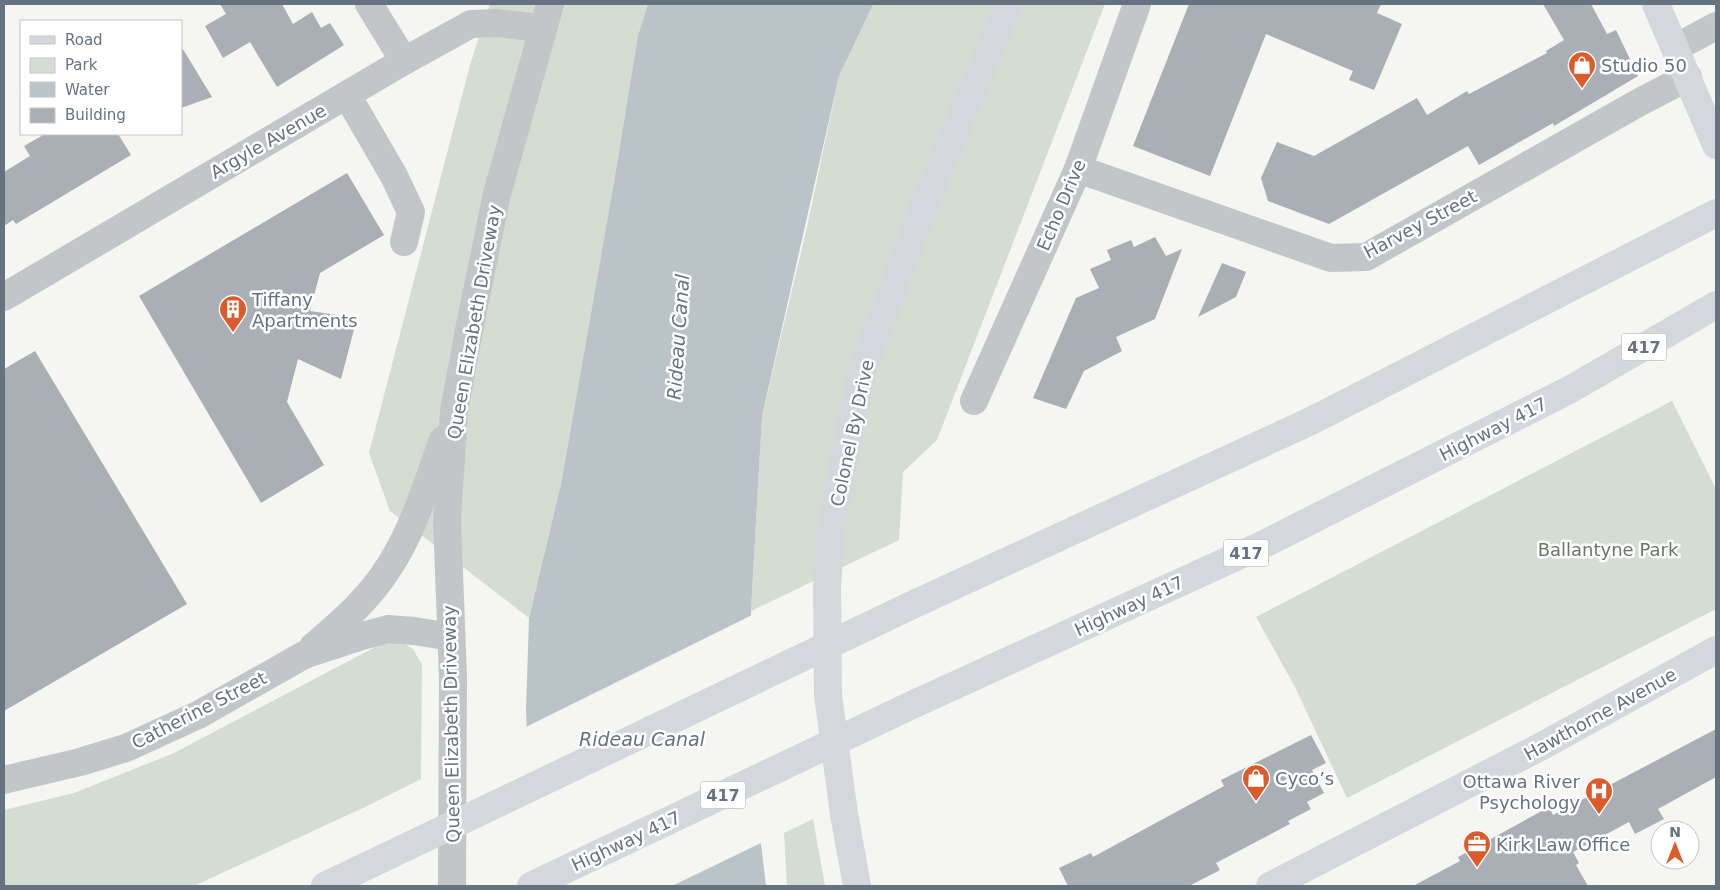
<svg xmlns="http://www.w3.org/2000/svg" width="1720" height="890" font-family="'DejaVu Sans',sans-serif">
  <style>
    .green { fill: #d5dcd2 }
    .water { fill: #bac4c8 }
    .pier { fill: #f5f5f1 }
    .building { fill: #a9afb5 }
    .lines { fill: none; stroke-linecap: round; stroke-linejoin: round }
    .minor { stroke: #c3c6c9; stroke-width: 28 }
    .major { stroke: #d4d8dc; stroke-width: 28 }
    .highway { stroke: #d4d8dc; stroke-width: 28 }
    .labels { text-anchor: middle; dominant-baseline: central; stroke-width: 5; stroke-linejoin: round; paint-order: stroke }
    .shield { fill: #fff; stroke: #939da7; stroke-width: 1 }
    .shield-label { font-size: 16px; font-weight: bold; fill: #657381 }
    .poi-label { font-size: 18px; fill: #657381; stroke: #fff; text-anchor: start }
    .street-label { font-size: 18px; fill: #657381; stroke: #fff }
    .park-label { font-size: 18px; fill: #677963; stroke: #fff }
    .water-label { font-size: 19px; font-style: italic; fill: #60757f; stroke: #fff }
  </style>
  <rect width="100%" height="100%" fill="#f5f5f1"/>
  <g class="green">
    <polygon points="490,4 648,4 638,35 616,170 561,484 529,618 390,511 369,453 470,65"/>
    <polygon points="872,4 1105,4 937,440 903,472 899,540 751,611 762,416 807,227 839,76"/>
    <polygon points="1672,401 1716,489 1716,609 1347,798 1294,685 1256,617"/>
    <polygon points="400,641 413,649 422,665 421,779 365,807 194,886 4,886 4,810 74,793 174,753 379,645"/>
    <polygon points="813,819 825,886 787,886 784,833"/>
  </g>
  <polygon class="water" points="648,4 873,4 839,76 762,416 751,611 760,836 766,886 533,886 526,711 529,618 561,484 616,170 638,35"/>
  <polygon class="pier" points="754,614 763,842 672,886 531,886 524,728"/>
  <g class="building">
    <polygon points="220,4 282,4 293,24 312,12 321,28 330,23 344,45 277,87 250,42 223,58 205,26 226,14"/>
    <polygon points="1189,4 1381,4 1377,13 1402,24 1374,90 1349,80 1353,71 1266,34 1210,176 1133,146"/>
    <polygon points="1543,4 1591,4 1607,34 1616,30 1638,76 1554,126 1553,123 1479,165 1468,146 1329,224 1268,201 1261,178 1277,142 1314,156 1417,98 1427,115 1467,91 1469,94 1547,53 1546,51 1564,40"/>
    <polygon points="181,46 212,97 181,108"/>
    <polygon points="45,134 118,134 131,155 16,224 13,220 4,226 4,172 30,156 24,146"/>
    <polygon points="347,173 384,235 320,273 310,311 357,318 341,379 298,359 287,402 324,465 261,503 139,296"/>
    <polygon points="1155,237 1166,256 1182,249 1155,319 1116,337 1122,351 1084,371 1066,409 1033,398 1076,298 1099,288 1090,269 1111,260 1107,250 1131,240 1134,247"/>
    <polygon points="1222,263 1246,272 1236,297 1198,317"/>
    <polygon points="35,351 187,604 4,711 4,369"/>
    <polygon points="1716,729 1716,777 1658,809 1664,819 1635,834 1629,822 1573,852 1579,863 1576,865 1588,886 1413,886 1460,861 1458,857 1549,807 1553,815"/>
    <polygon points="1311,735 1326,763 1312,770 1324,793 1307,802 1311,809 1288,821 1290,824 1216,863 1220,870 1189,886 1068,886 1059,868 1091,853 1093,857 1224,786 1221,780"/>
  </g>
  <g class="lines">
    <g class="minor">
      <polyline points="369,4 404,61"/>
      <polyline points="1675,48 1716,26"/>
      <polyline points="347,95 394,176 411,212 404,242"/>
      <polyline points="1078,169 1331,258 1366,257 1638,103 1688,77"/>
      <polyline points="4,297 404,61 471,24 496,23 542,28"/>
      <polyline points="974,401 1078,169 1137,4"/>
      <path d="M313,647C341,623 369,599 389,567C414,529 427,483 443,440"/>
      <polyline points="4,780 80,762 126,748 198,715 304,655 362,636 388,629 414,631 451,637"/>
      <polyline points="452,886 453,678 447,520 454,411 470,325 497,194 550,4"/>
    </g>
    <g class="major">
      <polyline points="1656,4 1716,145"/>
      <polyline points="857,886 844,814 828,695 827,587 831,530 861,374 929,194 1009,4"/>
      <polyline points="1270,886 1542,746 1716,650"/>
    </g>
    <g class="highway">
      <polyline points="325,886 910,606 1311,421 1716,213"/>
      <polyline points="531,886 914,704 1260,546 1571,389 1716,305"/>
    </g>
  </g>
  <defs>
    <g id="shop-pin" transform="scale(1.4375)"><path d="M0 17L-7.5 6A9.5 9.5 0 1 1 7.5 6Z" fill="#dc5b2a" stroke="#fff"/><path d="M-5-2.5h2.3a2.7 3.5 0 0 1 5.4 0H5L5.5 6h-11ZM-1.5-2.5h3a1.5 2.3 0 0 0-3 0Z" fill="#fff"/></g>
    <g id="building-pin" transform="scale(1.4375)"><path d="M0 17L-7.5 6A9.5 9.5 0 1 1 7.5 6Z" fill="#dc5b2a" stroke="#fff"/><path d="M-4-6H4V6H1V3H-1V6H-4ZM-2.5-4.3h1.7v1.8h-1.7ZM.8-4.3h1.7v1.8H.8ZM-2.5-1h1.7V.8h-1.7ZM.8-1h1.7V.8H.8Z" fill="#fff"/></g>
    <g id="hospital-pin" transform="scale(1.4375)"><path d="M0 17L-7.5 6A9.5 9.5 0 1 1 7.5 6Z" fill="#dc5b2a" stroke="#fff"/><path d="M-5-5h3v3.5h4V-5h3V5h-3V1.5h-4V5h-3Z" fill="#fff"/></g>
    <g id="office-pin" transform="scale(1.4375)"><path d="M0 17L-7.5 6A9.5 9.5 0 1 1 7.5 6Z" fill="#dc5b2a" stroke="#fff"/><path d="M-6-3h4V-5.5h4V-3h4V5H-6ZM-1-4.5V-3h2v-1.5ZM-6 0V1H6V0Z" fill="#fff"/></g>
  </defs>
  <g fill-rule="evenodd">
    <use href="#shop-pin" x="1582" y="65"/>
    <use href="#building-pin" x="233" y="309"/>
    <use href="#shop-pin" x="1256" y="778"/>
    <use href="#hospital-pin" x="1599" y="791"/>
    <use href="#office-pin" x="1477" y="844"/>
  </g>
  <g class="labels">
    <g class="shield">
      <rect x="1621.5" y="333.5" width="45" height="27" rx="4"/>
      <rect x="1223.5" y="539.5" width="45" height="27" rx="4"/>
      <rect x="700.5" y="781.5" width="45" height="27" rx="4"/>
    </g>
    <g class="shield-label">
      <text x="1644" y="347">417</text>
      <text x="1246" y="553">417</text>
      <text x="723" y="795">417</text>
    </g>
    <g class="poi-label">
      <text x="1601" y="65">Studio 50</text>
      <text x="252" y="299">Tiffany<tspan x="252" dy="21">Apartments</tspan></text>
      <text x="1275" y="778">Cyco’s</text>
      <text x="1580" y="781" text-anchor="end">Ottawa River<tspan x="1580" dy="21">Psychology</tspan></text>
      <text x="1496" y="844">Kirk Law Office</text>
    </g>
    <g class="street-label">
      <text transform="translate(268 141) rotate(-30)">Argyle Avenue</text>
      <text transform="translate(1061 205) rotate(-67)">Echo Drive</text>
      <text transform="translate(1420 224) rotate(-28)">Harvey Street</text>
      <text transform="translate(474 322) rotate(-80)">Queen Elizabeth Driveway</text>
      <text transform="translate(1493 429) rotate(-27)">Highway 417</text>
      <text transform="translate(852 433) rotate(-78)">Colonel By Drive</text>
      <text transform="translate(1129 606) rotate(-25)">Highway 417</text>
      <text transform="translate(199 710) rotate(-27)">Catherine Street</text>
      <text transform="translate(1600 714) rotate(-29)">Hawthorne Avenue</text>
      <text transform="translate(451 724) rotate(-91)">Queen Elizabeth Driveway</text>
      <text transform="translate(626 841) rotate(-25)">Highway 417</text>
    </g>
    <g class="park-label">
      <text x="1608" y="549">Ballantyne Park</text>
    </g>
    <g class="water-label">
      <text transform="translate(678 337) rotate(-86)">Rideau Canal</text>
      <text x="642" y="739">Rideau Canal</text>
    </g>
  </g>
  <rect width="1720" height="890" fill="none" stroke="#657381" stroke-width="10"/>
  <rect x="20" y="20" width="162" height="115" fill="#ffffff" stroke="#c1c7cd"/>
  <rect x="30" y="36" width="25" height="8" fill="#d4d8dc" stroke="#c1c7cd"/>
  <text x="65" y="45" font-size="15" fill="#657381">Road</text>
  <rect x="30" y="58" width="25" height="15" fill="#d5dcd2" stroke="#c1c7cd"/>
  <text x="65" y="70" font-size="15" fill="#657381">Park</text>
  <rect x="30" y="82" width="25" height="15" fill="#bac4c8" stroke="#c1c7cd"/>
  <text x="65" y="95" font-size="15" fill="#657381">Water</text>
  <rect x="30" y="108" width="25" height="15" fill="#a9afb5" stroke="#c1c7cd"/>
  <text x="65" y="120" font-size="15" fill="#657381">Building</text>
  <g transform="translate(1675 845)"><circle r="24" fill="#ffffff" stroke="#c1c7cd"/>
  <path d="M0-4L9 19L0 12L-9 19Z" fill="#dc5b2a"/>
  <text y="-8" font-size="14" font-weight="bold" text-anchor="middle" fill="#657381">N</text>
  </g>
</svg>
